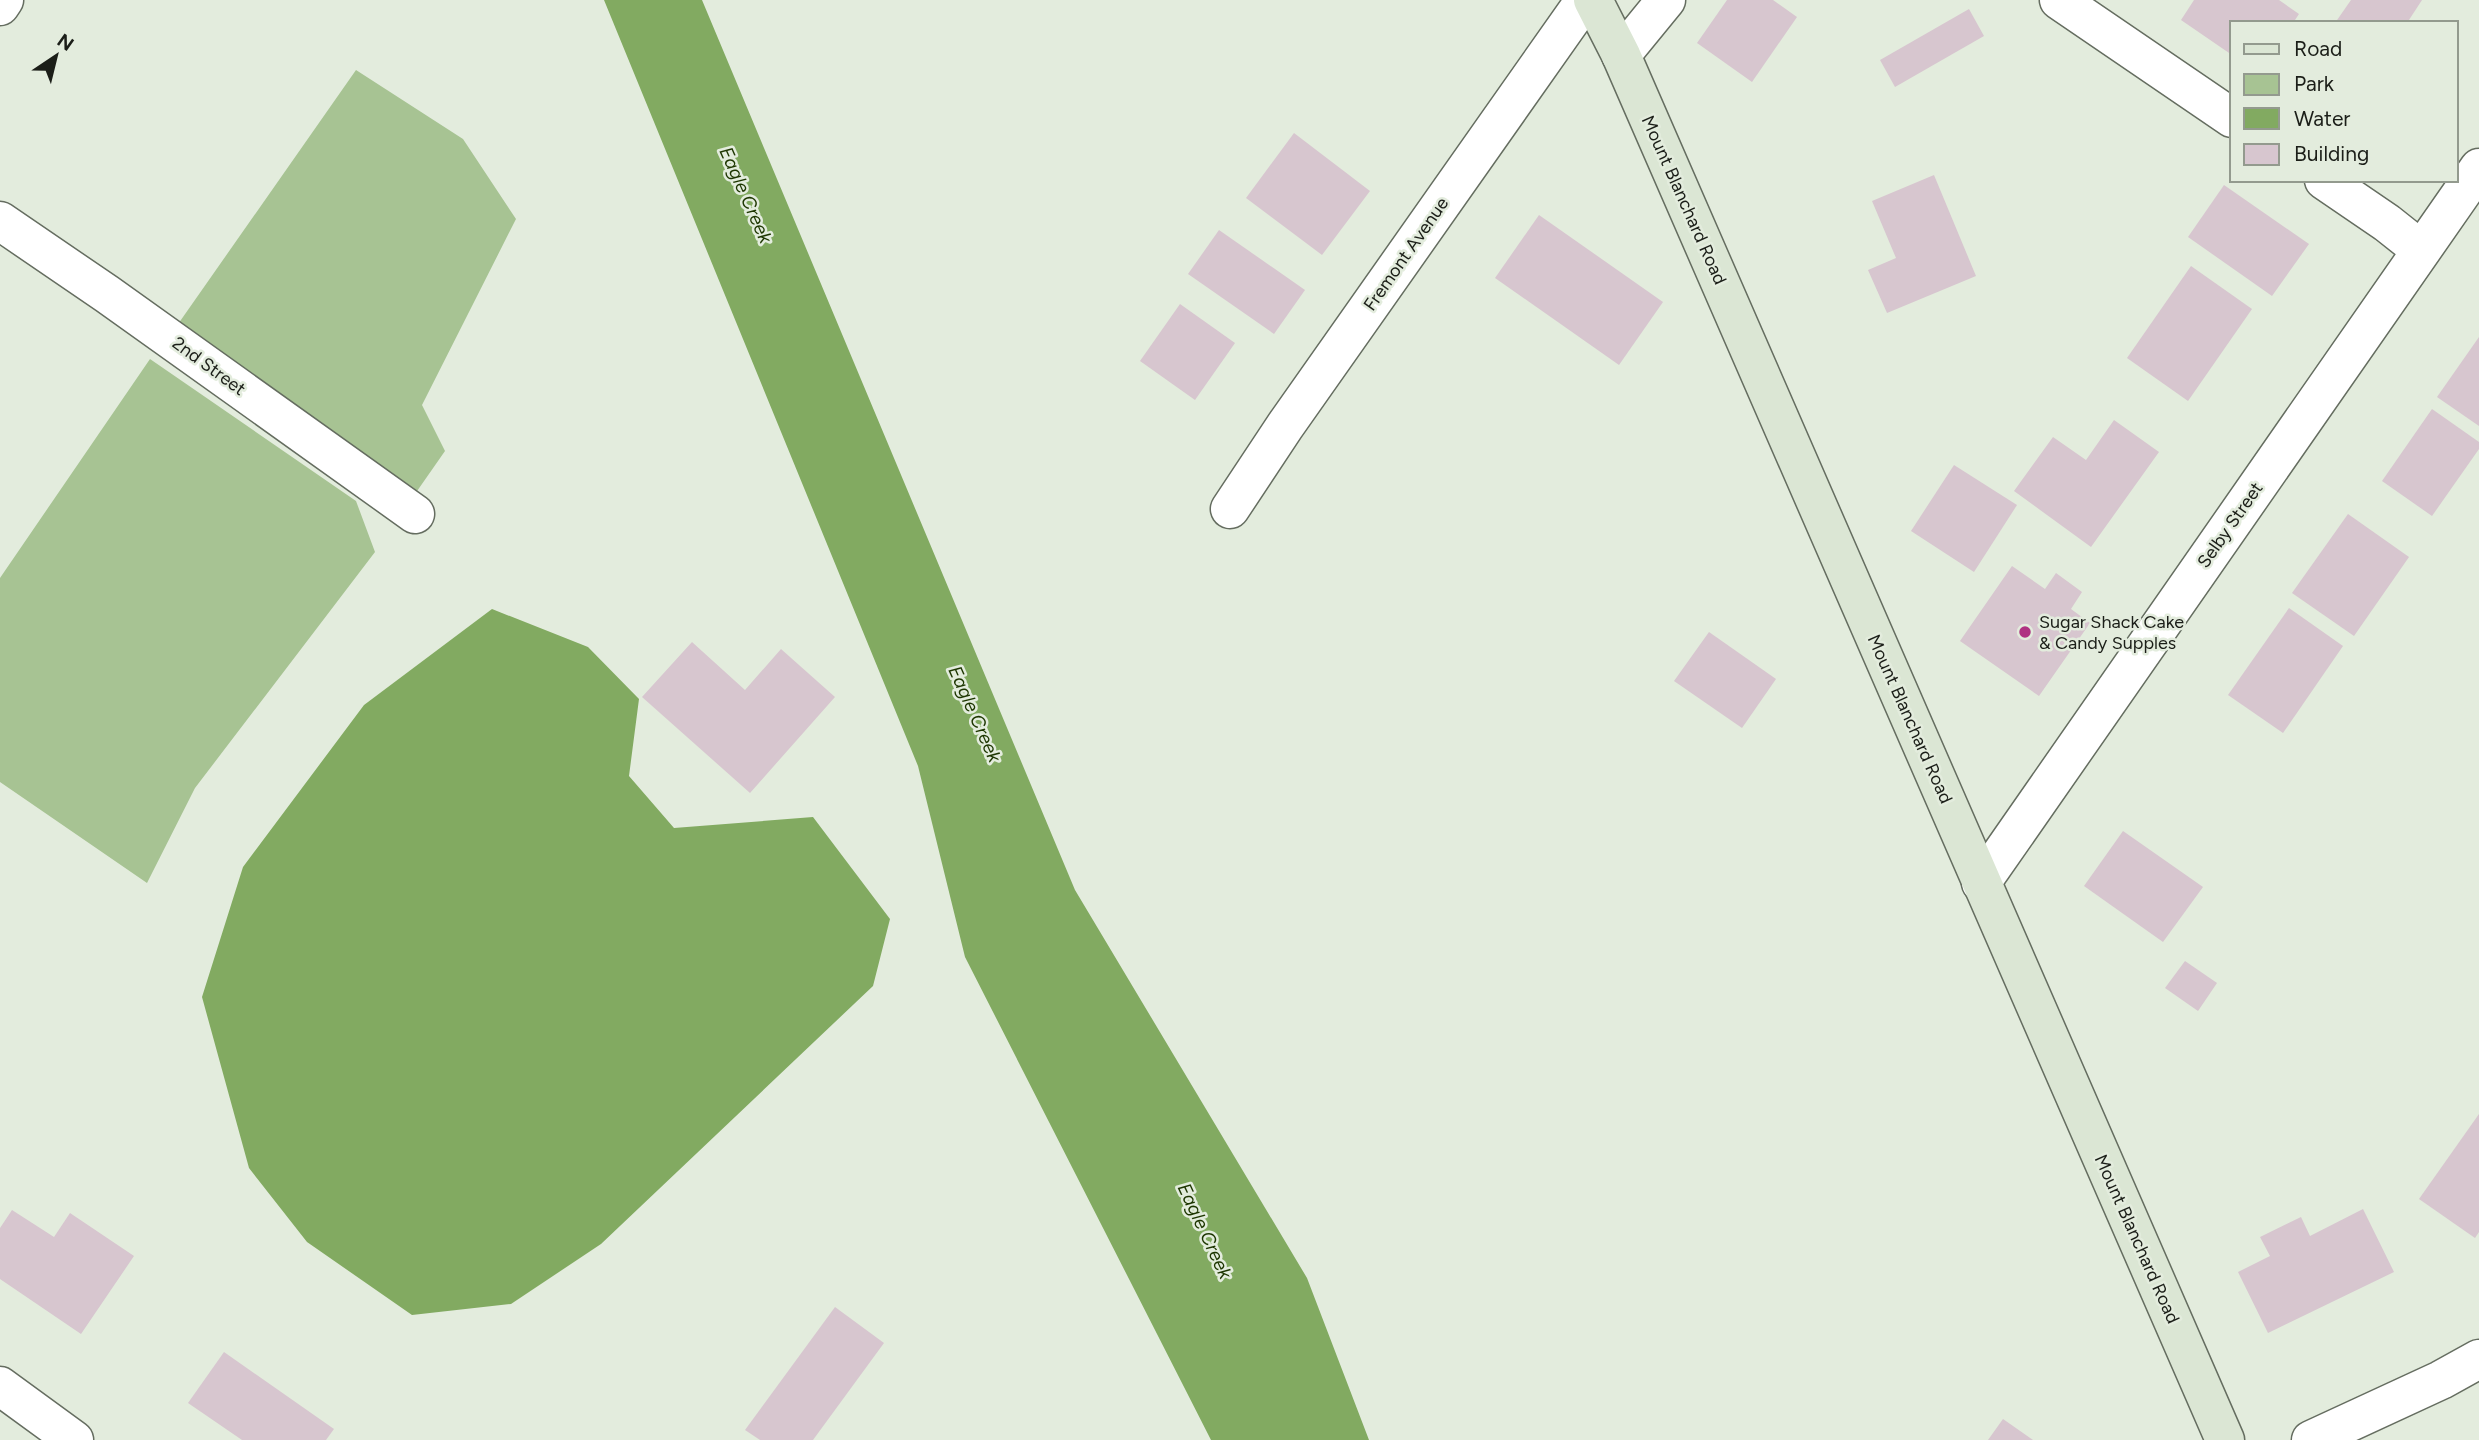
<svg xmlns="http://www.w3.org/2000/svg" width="2479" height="1440" font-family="Figtree,sans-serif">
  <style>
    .green { fill: #a7c393 }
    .water { fill: #82aa61 }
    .building { fill: #d7c6cf }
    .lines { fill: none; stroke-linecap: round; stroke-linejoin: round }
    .minor-casing { stroke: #656d60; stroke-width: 41 }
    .secondary-casing { stroke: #656d60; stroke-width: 41 }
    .minor { stroke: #fff; stroke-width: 38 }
    .secondary { stroke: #dbe6d4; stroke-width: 38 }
    .poi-dot { fill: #af3282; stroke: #e3ecdd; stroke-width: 2.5 }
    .labels { text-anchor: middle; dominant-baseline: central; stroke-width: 5; stroke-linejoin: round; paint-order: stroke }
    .street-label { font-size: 18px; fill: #1b1e18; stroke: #e3ecdd }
    .poi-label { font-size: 18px; fill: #1b1e18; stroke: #e3ecdd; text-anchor: start }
    .water-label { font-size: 19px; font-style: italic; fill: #1d3600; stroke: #e3ecdd }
  </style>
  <rect width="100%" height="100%" fill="#e3ecdd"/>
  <g class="green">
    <polygon points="356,70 463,139 516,219 422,405 445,451 415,494 176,327"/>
    <polygon points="150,359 356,501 375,552 195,788 147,883 0,782 0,578"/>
  </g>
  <g class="water">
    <polygon points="604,0 702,0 1075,890 1307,1278 1369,1440 1211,1440 965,957 918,766"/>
    <polygon points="492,609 588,647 639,699 629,776 674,828 813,817 890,919 873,986 601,1244 511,1304 412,1315 307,1242 249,1168 202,997 243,867 364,705"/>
  </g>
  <g class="building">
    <polygon points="1727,0 1773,0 1797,17 1752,82 1697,43"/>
    <polygon points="2194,0 2279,0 2299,14 2293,23 2232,23 2232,55 2181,20"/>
    <polygon points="2351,0 2422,0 2407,23 2335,23"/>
    <polygon points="1969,9 1984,36 1895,87 1880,60"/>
    <polygon points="1294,133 1370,191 1322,255 1246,198"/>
    <polygon points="1934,175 1976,276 1887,313 1868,270 1896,258 1872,201"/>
    <polygon points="2224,185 2309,244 2272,296 2188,237"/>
    <polygon points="1539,215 1663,302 1619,365 1495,278"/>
    <polygon points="1219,230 1305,290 1274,334 1188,274"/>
    <polygon points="2191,266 2252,309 2188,401 2127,358"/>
    <polygon points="1180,304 1235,343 1195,400 1140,361"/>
    <polygon points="2479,337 2479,426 2437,397"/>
    <polygon points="2432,409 2479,442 2479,449 2432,516 2382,481"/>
    <polygon points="2114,420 2159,452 2091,547 2014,491 2053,437 2086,460"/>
    <polygon points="1954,465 2017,505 1974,572 1911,531"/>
    <polygon points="2348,514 2409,557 2354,636 2292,593"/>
    <polygon points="2012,566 2045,589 2056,573 2082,592 2071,609 2090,623 2039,696 1960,641"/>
    <polygon points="2289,608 2343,646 2283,733 2228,695"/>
    <polygon points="1709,632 1776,679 1742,728 1674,681"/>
    <polygon points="692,642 745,690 781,649 835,697 750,793 642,697"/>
    <polygon points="2123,831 2203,887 2163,942 2084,886"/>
    <polygon points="2185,961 2217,983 2198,1011 2165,988"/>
    <polygon points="2479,1114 2479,1232 2475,1238 2419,1199"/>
    <polygon points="2363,1209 2394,1272 2268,1333 2238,1272 2270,1256 2260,1237 2301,1217 2310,1236"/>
    <polygon points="12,1210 54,1237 70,1213 134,1256 81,1334 0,1279 0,1228"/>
    <polygon points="835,1307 884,1343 813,1440 760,1440 745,1430"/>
    <polygon points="224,1352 334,1429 326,1440 242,1440 188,1403"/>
    <polygon points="2003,1419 2033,1440 1988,1440"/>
  </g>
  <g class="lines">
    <g class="minor-casing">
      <g id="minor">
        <polyline points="2059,0 2232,118"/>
        <polyline points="0,6 4,0"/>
        <polyline points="1621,55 1666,0"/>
        <polyline points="2324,180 2387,223 2421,250"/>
        <polyline points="0,221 107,294 415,514"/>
        <polyline points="1230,509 1285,426 1585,0"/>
        <polyline points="1981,883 2479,168"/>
        <polyline points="0,1386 74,1440"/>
        <polyline points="2311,1440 2441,1380 2479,1359"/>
      </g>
    </g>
    <g class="secondary-casing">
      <polyline id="secondary" points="1593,0 1621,55 2225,1440"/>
    </g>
    <use href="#minor" class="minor"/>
    <use href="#secondary" class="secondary"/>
  </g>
  <circle class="poi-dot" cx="2025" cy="632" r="7"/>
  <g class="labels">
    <g class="street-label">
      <text transform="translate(1684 200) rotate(66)">Mount Blanchard Road</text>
      <text transform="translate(1406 254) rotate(-55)">Fremont Avenue</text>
      <text transform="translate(209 366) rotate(36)">2nd Street</text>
      <text transform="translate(2230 525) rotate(-55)">Selby Street</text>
      <text transform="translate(1910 719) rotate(66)">Mount Blanchard Road</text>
      <text transform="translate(2137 1239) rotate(66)">Mount Blanchard Road</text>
    </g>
    <g class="poi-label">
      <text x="2039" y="622">Sugar Shack Cake<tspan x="2039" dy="21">&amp; Candy Supples</tspan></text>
    </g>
    <g class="water-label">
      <text transform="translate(746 195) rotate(66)">Eagle Creek</text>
      <text transform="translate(975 714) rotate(66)">Eagle Creek</text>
      <text transform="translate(1205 1231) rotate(65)">Eagle Creek</text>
    </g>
  </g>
  <rect x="2230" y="21" width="228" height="161" fill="#e3ecdd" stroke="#939a8e" stroke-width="2"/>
  <rect x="2244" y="44" width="35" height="10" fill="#dbe6d4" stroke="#939a8e" stroke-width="2"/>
  <text x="2294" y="56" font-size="21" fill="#1b1e18">Road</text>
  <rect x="2244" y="74" width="35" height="21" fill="#a7c393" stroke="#939a8e" stroke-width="2"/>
  <text x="2294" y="91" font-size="21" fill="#1b1e18">Park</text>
  <rect x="2244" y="108" width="35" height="21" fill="#82aa61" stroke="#939a8e" stroke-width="2"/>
  <text x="2294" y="126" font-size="21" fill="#1b1e18">Water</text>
  <rect x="2244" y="144" width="35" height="21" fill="#d7c6cf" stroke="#939a8e" stroke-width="2"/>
  <text x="2294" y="161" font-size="21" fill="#1b1e18">Building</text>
  <g transform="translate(56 56) rotate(35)" stroke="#e3ecdd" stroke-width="5" paint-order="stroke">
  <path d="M0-5L12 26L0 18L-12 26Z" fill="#1b1e18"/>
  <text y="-10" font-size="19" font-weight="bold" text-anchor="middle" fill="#1b1e18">N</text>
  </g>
</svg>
